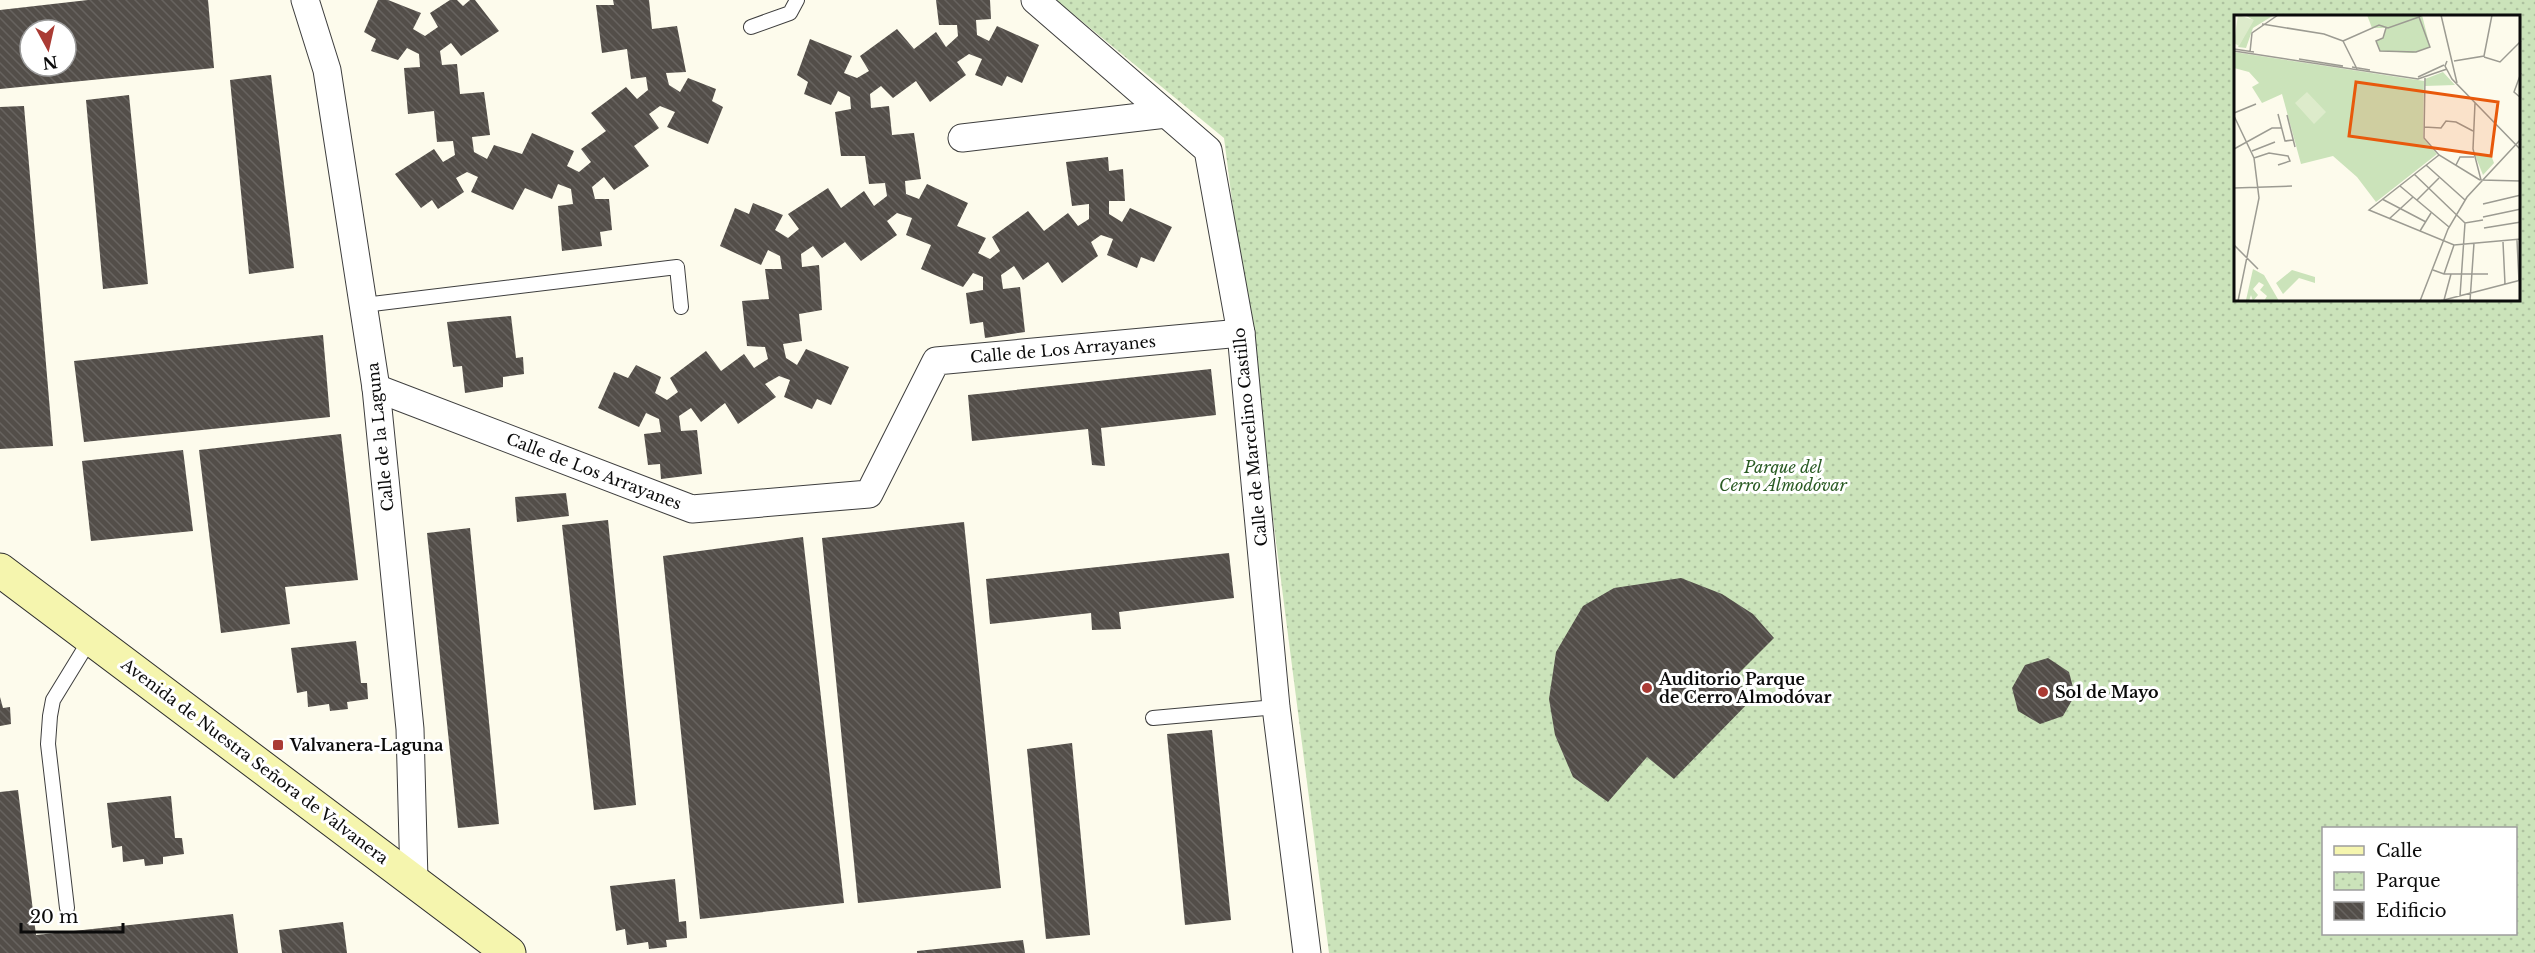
<svg xmlns="http://www.w3.org/2000/svg" width="2535" height="953" font-family="'Libre Baskerville',serif">
  <style>
    .park { fill: url(#park-dots); fill-rule: evenodd }
    .building { fill: url(#building-back-hatch); fill-rule: evenodd }
    .lines { fill: none; stroke-linecap: round; stroke-linejoin: round }
    .lane-casing { stroke: #3e3e3e; stroke-width: 16 }
    .street-casing { stroke: #3e3e3e; stroke-width: 29 }
    .secondary-casing { stroke: #2d2d2d; stroke-width: 35 }
    .lane { stroke: #fff; stroke-width: 14 }
    .street { stroke: #fff; stroke-width: 27 }
    .secondary { stroke: #f5f5ae; stroke-width: 33 }
    .poi-dot { fill: #aa3b34; stroke: #fff; stroke-width: 2 }
    .labels { text-anchor: middle; dominant-baseline: central; stroke-width: 6; stroke-linejoin: round; paint-order: stroke }
    .street-label { font-size: 16px; fill: #0b0b0b; stroke: #fff }
    .park-label { font-size: 16px; font-style: italic; fill: #2a5b24; stroke: #fff }
    .poi-label { font-size: 16px; font-weight: bold; fill: #0b0b0b; stroke: #fff; text-anchor: start }
    .inset-road { fill: none; stroke: #9c9b92; stroke-width: 1.5 }
    .view { fill: #e8590c; fill-opacity: 0.15; stroke: #e8590c; stroke-width: 3 }
    .inset-edge { fill: none; stroke: #0b0b0b; stroke-width: 3 }
  </style>
  <defs>
    <pattern id="park-dots" width="8" height="8" patternUnits="userSpaceOnUse" patternTransform="scale(1.5)"><rect width="8" height="8" fill="#cbe3ba"/><path d="M2 2h.1M6 6h.1" fill="none" stroke="#adc19f" stroke-width="1.8" stroke-linecap="round"/></pattern>
    <pattern id="building-back-hatch" width="6" height="6" patternUnits="userSpaceOnUse" patternTransform="scale(1.5)"><rect width="6" height="6" fill="#534e49"/><path d="M-1 5l2 2M0 0l6 6M5-1l2 2" fill="none" stroke="#67635f"/></pattern>
  </defs>
  <rect width="100%" height="100%" fill="#fdfbec"/>
  <path class="park" d="M1056,0H2535V953H1329L1224,138ZM2235,16H2518V300H2235ZM2324,828H2516V934H2324Z"/>
  <g class="building">
    <path d="M88,0H208L214,68L0,89V10ZM30,30H66V66H30Z"/>
    <polygon points="378,0 388,0 421,13 413,29 425,36 438,27 430,13 450,0 457,0 463,6 470,0 475,0 499,31 461,56 451,43 440,51 442,65 457,64 460,94 484,92 490,135 472,137 474,152 487,159 494,145 522,154 532,133 574,151 567,166 579,172 591,162 581,149 606,131 591,113 626,87 637,99 648,90 646,77 631,79 627,49 602,53 596,5 614,5 613,0 649,0 652,29 677,26 686,72 666,73 669,85 680,92 688,78 716,89 712,101 723,107 708,144 667,127 675,112 660,106 649,114 659,128 634,146 649,166 614,190 604,177 592,187 595,199 609,199 612,230 600,232 602,246 562,251 558,206 573,204 571,189 558,184 552,199 525,188 513,210 471,192 478,177 467,172 456,178 464,192 438,209 432,200 421,208 395,174 434,149 443,162 455,155 453,141 437,142 434,111 408,114 404,68 420,67 419,54 407,48 398,60 371,51 376,39 364,32"/>
    <polygon points="936,0 990,0 991,19 976,20 977,35 989,41 997,26 1039,45 1022,83 1007,76 1002,86 975,75 982,59 969,54 957,62 966,75 930,102 916,81 893,98 881,86 870,94 871,108 889,106 892,135 914,133 921,179 905,181 906,194 919,199 927,184 968,203 957,226 986,238 978,253 990,259 1000,251 992,237 1028,211 1044,231 1068,213 1078,226 1089,219 1089,204 1072,206 1066,162 1108,157 1109,171 1123,169 1125,201 1109,201 1109,214 1122,222 1130,208 1172,227 1154,262 1141,257 1137,268 1107,255 1113,239 1101,235 1091,242 1098,256 1062,283 1048,262 1023,280 1014,266 1001,275 1003,289 1020,287 1025,332 985,338 983,322 970,324 966,293 983,290 983,277 973,273 963,287 921,269 931,245 906,235 912,218 897,213 887,221 897,235 861,261 845,242 822,258 813,246 801,254 802,267 819,265 822,310 799,314 802,341 783,344 786,358 797,365 806,349 849,367 831,405 817,399 812,409 784,397 790,380 779,376 765,384 776,397 738,424 725,403 701,422 691,408 679,416 681,431 697,430 702,474 661,479 660,464 648,465 644,434 661,432 659,419 646,413 639,427 598,408 614,372 628,378 636,365 661,377 655,393 667,400 678,392 670,378 706,351 721,371 744,354 754,368 768,359 765,347 747,346 742,301 769,299 765,269 782,269 780,256 768,250 761,265 720,246 735,208 749,214 753,203 783,215 775,230 788,238 799,229 788,214 828,188 841,208 864,191 874,206 887,196 885,183 869,184 865,156 841,156 835,112 851,109 850,97 838,91 831,105 804,94 808,82 797,75 810,39 852,56 844,73 857,78 869,71 860,56 897,29 914,49 936,32 946,47 958,36 957,25 939,25"/>
    <polygon points="271,75 294,268 249,274 230,80"/>
    <polygon points="129,95 148,284 103,289 86,100"/>
    <polygon points="24,106 53,446 0,449 0,107"/>
    <polygon points="511,316 516,358 523,357 524,374 503,377 503,387 465,393 462,366 453,367 447,322"/>
    <polygon points="323,335 330,417 84,442 74,361"/>
    <polygon points="1211,369 1216,415 1101,428 1105,466 1092,465 1088,429 972,441 968,395"/>
    <polygon points="341,434 358,580 285,587 290,624 221,633 199,450"/>
    <polygon points="183,450 193,531 91,541 82,461"/>
    <polygon points="566,493 569,516 517,522 515,497"/>
    <polygon points="608,520 636,805 594,810 562,525"/>
    <polygon points="964,522 1001,888 858,903 822,538"/>
    <polygon points="470,528 499,824 458,828 427,533"/>
    <polygon points="803,537 844,903 700,919 663,556"/>
    <polygon points="1229,553 1234,598 1119,612 1121,629 1092,630 1091,613 990,624 986,579"/>
    <polygon points="1681,578 1722,594 1753,614 1774,638 1733,679 1754,697 1674,779 1647,757 1608,802 1573,777 1555,735 1549,699 1556,652 1583,606 1614,588"/>
    <polygon points="356,641 361,683 367,683 368,699 347,702 348,709 330,711 329,704 308,707 307,691 297,693 291,648"/>
    <polygon points="2048,658 2069,672 2075,695 2063,716 2040,724 2018,711 2012,688 2025,665"/>
    <polygon points="0,697 3,708 10,707 11,724 0,726"/>
    <polygon points="1212,730 1231,920 1185,925 1167,734"/>
    <polygon points="1072,743 1090,935 1046,939 1027,749"/>
    <polygon points="18,790 36,935 233,914 238,953 0,953 0,792"/>
    <polygon points="171,796 175,838 182,838 184,854 163,857 163,864 145,866 144,859 123,862 122,846 112,848 107,803"/>
    <polygon points="675,879 679,922 686,921 687,938 666,940 667,947 649,949 648,942 627,945 625,929 616,931 610,886"/>
    <polygon points="343,922 347,953 282,953 279,930"/>
    <polygon points="1023,940 1025,953 917,953 917,951"/>
  </g>
  <g class="lines">
    <g class="lane-casing">
      <g id="lane">
        <polyline points="751,27 790,13 797,0"/>
        <polyline points="364,305 677,267 681,307"/>
        <polyline points="1153,718 1276,707"/>
        <polyline points="67,908 48,744 50,716 53,700 91,638"/>
      </g>
    </g>
    <g class="street-casing">
      <g id="street">
        <polyline points="305,0 327,70 376,388 410,729 414,880"/>
        <polyline points="1035,0 1208,150 1241,333 1276,707 1307,953"/>
        <polyline points="962,138 1166,114"/>
        <polyline points="376,388 692,509 869,494 936,361 1241,333"/>
      </g>
    </g>
    <g class="secondary-casing">
      <polyline id="secondary" points="0,570 509,953"/>
    </g>
    <use href="#lane" class="lane"/>
    <use href="#street" class="street"/>
    <use href="#secondary" class="secondary"/>
  </g>
  <g class="poi-dot">
    <circle cx="1647" cy="688" r="6"/>
    <circle cx="2043" cy="692" r="6"/>
    <rect x="272" y="739" width="12" height="12" rx="3"/>
  </g>
  <g class="labels">
    <g class="street-label">
      <text transform="translate(1063 349) rotate(-5)">Calle de Los Arrayanes</text>
      <text transform="translate(380 437) rotate(-96)">Calle de la Laguna</text>
      <text transform="translate(1250 437) rotate(-96)">Calle de Marcelino Castillo</text>
      <text transform="translate(594 471) rotate(21)">Calle de Los Arrayanes</text>
      <text transform="translate(255 761) rotate(37)">Avenida de Nuestra Señora de Valvanera</text>
    </g>
    <g class="park-label">
      <text x="1783" y="467">Parque del<tspan x="1783" dy="18">Cerro Almodóvar</tspan></text>
    </g>
    <g class="poi-label">
      <text x="1659" y="679">Auditorio Parque<tspan x="1659" dy="18">de Cerro Almodóvar</tspan></text>
      <text x="2055" y="692">Sol de Mayo</text>
      <text x="290" y="745">Valvanera-Laguna</text>
    </g>
  </g>
  <g transform="translate(2234 15)">
    <rect width="286" height="286" fill="#fdfbec"/>
    <path d="M11,0H40L19,13L12,33L4,32L19,5ZM133,0H188L196,32L179,38L146,36L142,26L149,23L152,13H138ZM0,37L190,66L189,123L203,139L142,187L123,162L99,141L67,149L48,79L28,88L18,72L25,68L15,57L0,53ZM209,57L221,70L191,71V64ZM241,140H257L260,148L249,160Z" fill="#cbe3ba"/>
    <path d="M19,254L30,260L45,286H30L33,281L26,275L30,270L25,267L19,274L24,280L19,286L17,280L15,286H8L12,285ZM58,255L81,262V268L65,263L49,279L42,268Z" fill="#cbe3ba"/>
    <path d="M4,0L20,5L5,31L0,28ZM73,77L92,97L80,109L61,88Z" fill="#ddebcb"/>
    <path class="inset-road" d="M207,0L223,68M28,9L90,19L109,26M152,13L149,23L142,26L146,36L182,37L196,32L185,2L188,0M109,26L145,10L154,13L185,2M109,26L123,54M0,34L20,37M0,36L184,64L213,54M16,37L18,18L44,0M250,42L266,47L287,26M65,44L109,51M213,46L211,51L218,64L287,135M220,46L250,41L258,0M118,52L136,55M287,58L280,77L287,83M184,62L210,50M191,63L190,123L205,140L246,165M241,88L239,134L247,165L287,166M0,98L22,89M44,99L51,126L59,125M53,100L61,132M0,101L20,143L25,183L4,286M190,112L207,113L212,106L222,107L239,116M0,134L38,113H48M18,136L41,127M205,140L135,195L220,230L287,224M20,143L35,138L54,141L56,146L44,150M192,150L231,185M222,150L226,142H240M180,159L231,208L249,205M166,171L215,212M0,173L58,171M148,184L192,207M183,185L205,163M249,189L287,180M249,202L287,194M155,204L179,182M250,213L287,207M186,216L197,198M283,225L285,266M269,227L271,269M0,230L24,254M199,255L210,259H254M210,259L220,230M226,281L231,208M210,285L217,259M186,286L214,214L233,182L287,124M206,286L287,265M236,286L240,228"/>
    <path class="view" d="M122,67L264,87L257,141L115,121Z"/>
    <rect width="286" height="286" class="inset-edge"/>
  </g>
  <rect x="2322" y="827" width="195" height="108" fill="#ffffff" stroke="#9d9d9d" stroke-width="1.5"/>
  <rect x="2334" y="846" width="30" height="9" fill="#f5f5ae" stroke="#9d9d9d" stroke-width="1.5"/>
  <text x="2376" y="857" font-size="18" fill="#0b0b0b">Calle</text>
  <rect x="2334" y="872" width="30" height="18" fill="url(#park-dots)" stroke="#9d9d9d" stroke-width="1.5"/>
  <text x="2376" y="887" font-size="18" fill="#0b0b0b">Parque</text>
  <rect x="2334" y="902" width="30" height="18" fill="url(#building-back-hatch)" stroke="#9d9d9d" stroke-width="1.5"/>
  <text x="2376" y="917" font-size="18" fill="#0b0b0b">Edificio</text>
  <g transform="translate(48 48) rotate(172)"><circle r="28" fill="#ffffff" stroke="#9d9d9d" stroke-width="1.5"/>
  <path d="M0-4.5L10 22L0 15L-10 22Z" fill="#aa3b34"/>
  <text y="-9" font-size="16" font-weight="bold" text-anchor="middle" fill="#0b0b0b">N</text>
  </g>
  <path d="M21 923v9h102v-9" fill="none" stroke="#0b0b0b" stroke-width="3"/>
  <text x="30" y="923" font-size="18" fill="#0b0b0b" stroke="#ffffff" stroke-width="4.5" paint-order="stroke">20 m</text>
</svg>
